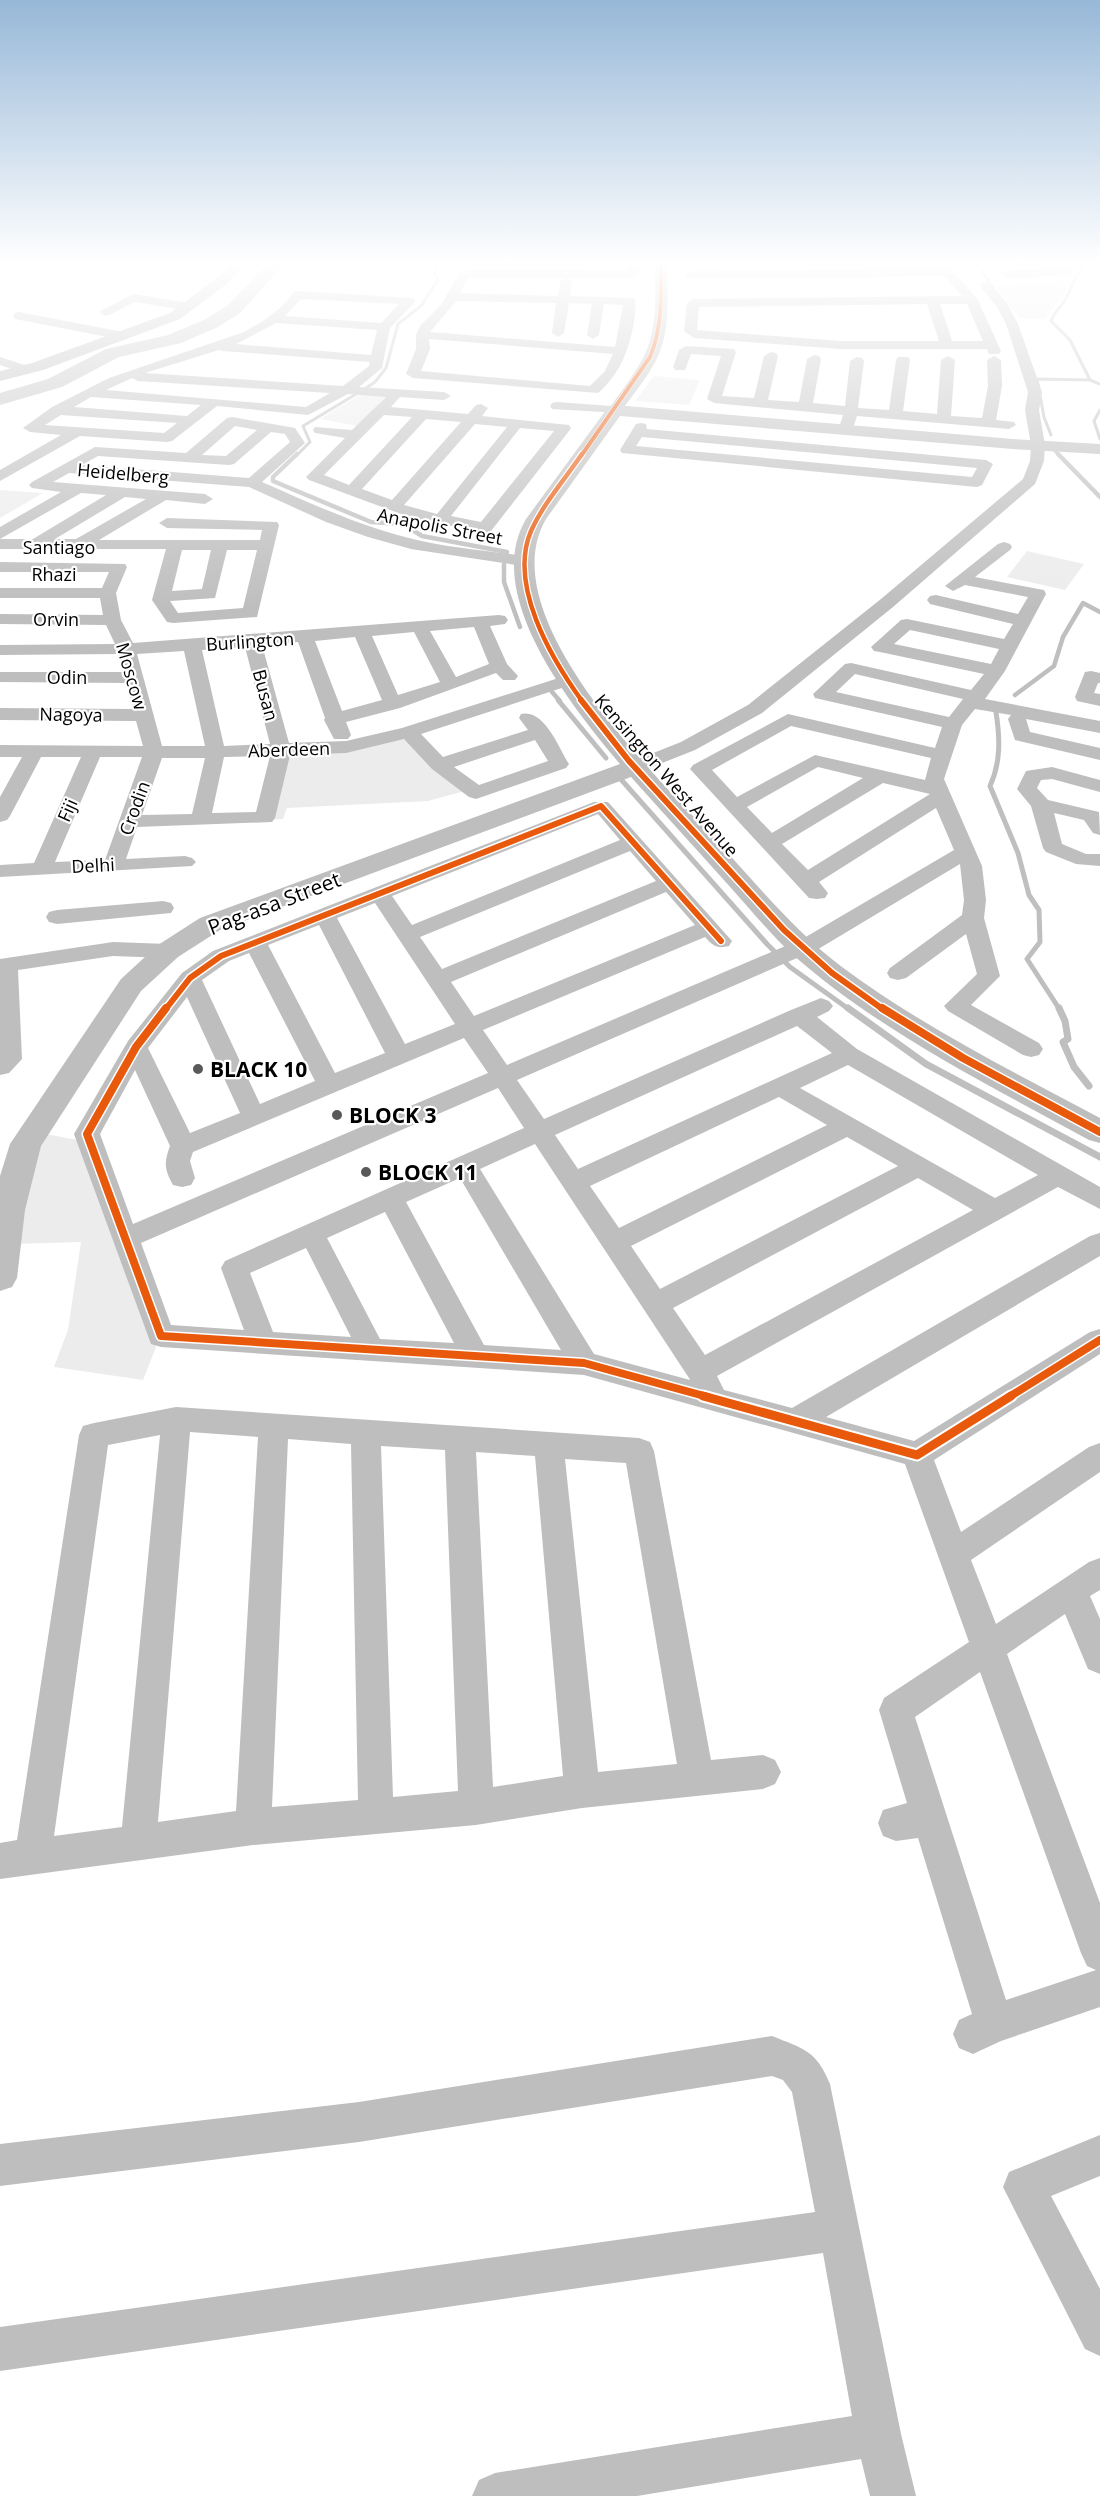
<svg xmlns="http://www.w3.org/2000/svg" width="1100" height="2496" font-family="'Open Sans',sans-serif">
  <style>
    .green { fill: #ececec }
    .lines { fill: none; stroke-linecap: round; stroke-linejoin: round }
    .stream-far3 { stroke: #bfbfbf; stroke-width: 3 }
    .stream-far2 { stroke: #bfbfbf; stroke-width: 4.5 }
    .stream-far1 { stroke: #bfbfbf; stroke-width: 5 }
    .stream { stroke: #bfbfbf; stroke-width: 7 }
    .river { fill: #bfbfbf; fill-rule: evenodd }
    .minor { fill: #bebebe; fill-rule: evenodd }
    .tertiary { fill: #bebebe; fill-rule: evenodd }
    .secondary { fill: #b8b8b8; fill-rule: evenodd }
    .cycleway-far4-casing { stroke: #fff; stroke-width: 5 }
    .cycleway-far3-casing { stroke: #fff; stroke-width: 7 }
    .cycleway-far2-casing { stroke: #fff; stroke-width: 9 }
    .cycleway-far1-casing { stroke: #fff; stroke-width: 11 }
    .cycleway-casing { stroke: #fff; stroke-width: 13 }
    .cycleway-far4 { stroke: #e8590c; stroke-width: 4 }
    .cycleway-far3 { stroke: #e8590c; stroke-width: 4.5 }
    .cycleway-far2 { stroke: #e8590c; stroke-width: 6 }
    .cycleway-far1 { stroke: #e8590c; stroke-width: 8 }
    .cycleway { stroke: #e8590c; stroke-width: 9 }
    .poi-dot { fill: #595959; stroke: #fff; stroke-width: 2 }
    .labels { text-anchor: middle; dominant-baseline: central; stroke-width: 4.5; stroke-linejoin: round; paint-order: stroke }
    .far-street-label { font-size: 18px; fill: #000; stroke: #fff }
    .street-label { font-size: 21px; fill: #000; stroke: #fff }
    .poi-label { font-size: 21px; font-weight: bold; fill: #000; stroke: #fff; text-anchor: start }
  </style>
  <rect width="100%" height="100%" fill="#fff"/>
  <g class="green">
    <polygon points="1072,280 1045,319 1019,318 995,286"/>
    <polygon points="654,376 700,380 689,405 635,401"/>
    <polygon points="363,393 388,394 358,426 320,419"/>
    <polygon points="0,490 43,493 0,518"/>
    <polygon points="1027,551 1084,564 1065,590 1007,577"/>
    <polygon points="402,739 409,741 465,791 428,801 287,808 283,819 269,820 288,755 346,750"/>
    <polygon points="46,1134 77,1140 156,1347 143,1380 54,1367 68,1330 81,1242 14,1244 29,1160"/>
  </g>
  <g class="lines">
    <g class="stream-far3">
      <polyline points="974,260 994,289"/>
      <path d="M1087,260C1075,274 1073,286 1064,302C1059,309 1054,312 1051,321L1070,340L1090,380"/>
      <polyline points="366,388 375,382 386,368 398,324 422,305 438,279 434,272 436,265 443,260"/>
      <polyline points="1100,410 1094,421 1100,439"/>
      <polyline points="1051,435 1044,417 1037,379 1090,380 1100,384"/>
      <polyline points="1054,450 1060,456"/>
      <polyline points="296,456 310,442 303,426 358,393"/>
    </g>
    <g class="stream-far2">
      <polyline points="297,454 273,477 273,481 371,522 403,524 422,536 507,552"/>
      <polyline points="1058,454 1100,497"/>
      <polyline points="504,564 504,582 520,627"/>
      <polyline points="552,692 560,701"/>
      <polyline points="1015,695 1054,666 1063,637 1083,603 1100,612"/>
    </g>
    <g class="stream-far1">
      <polyline points="558,700 606,758"/>
      <path d="M996,712C1000,738 1001,762 990,786L1018,853L1029,895L1039,910L1040,942L1027,959L1060,1010"/>
      <polyline points="618,776 767,944 790,967 850,1010"/>
    </g>
    <g class="stream">
      <polyline points="848,1008 926,1064 1100,1157"/>
      <polyline points="1059,1008 1065,1021 1068,1039 1063,1042 1074,1067 1089,1086"/>
    </g>
    <polygon class="river" points="271,260 288,260 240,313 218,327 181,343 119,357 62,387 0,405 0,393 48,379 106,349 168,335 206,319 228,305"/>
    <g class="minor">
      <path d="M628,260H640L638,275L629,278L476,277L468,278L460,293L558,296L560,282L566,278L572,282L570,296L634,298C637,305 635,314 634,322C629,350 620,374 598,393L413,378L406,374L416,349V335L420,326L441,305L460,272L476,269L627,270ZM456,301L556,303L552,333L558,337L564,333L569,303L592,304L587,335L593,339L599,335L604,304L623,305L615,347L430,332ZM429,339L613,354L605,371L590,386L421,371L430,349Z"/>
      <path d="M655,260H667C667,291 671,325 659,354C650,375 633,394 620,413L552,409L550,406L552,403L557,402L611,406C622,390 634,375 643,358C659,329 655,292 655,260Z"/>
      <path d="M947,268L951,269L978,300L1001,351L999,354H989L987,349H840L694,338L684,331L687,303L693,299L962,296L944,276L687,278L685,275L691,271ZM927,304L939,341H840L697,330L699,307ZM940,304H967L983,341H952Z"/>
      <polygon points="1067,268 1071,269 1071,275 1007,278 1001,274 1007,270"/>
      <polygon points="985,281 989,282 1007,303 1018,324 1042,392 1039,410 1045,445 1044,461 1035,484 893,607 762,713 695,750 642,771 628,771 625,767 628,763 681,742 748,705 881,599 1023,479 1030,461 1031,445 1025,410 1028,392 1006,324 997,307 979,285"/>
      <path d="M298,291L413,298L415,301L413,304L390,328L382,368L359,387L444,392L451,396L444,400L400,397L391,407L468,414L476,405L481,404L488,408L482,416L569,425L571,428L569,431L491,531L485,533L409,517L309,480L306,477L345,438L315,433L313,430L315,427L352,430L386,397L348,394L308,415L217,406L172,441L167,442L80,436L0,481V470L61,435L30,432L23,428L52,407L109,378L244,332L263,321L280,308L294,292ZM301,299L399,304L381,323L285,316ZM276,323L377,330L371,355L236,344ZM219,350L223,351L370,362L369,366L343,386L145,373ZM132,378L138,381L330,393L306,407L106,390ZM91,397L201,405L187,416L74,407ZM61,415L177,423L164,433L45,425ZM384,415L412,417L349,485L324,475ZM426,419L461,422L392,500L362,489ZM475,424L507,427L437,514L404,505ZM520,428L554,431L481,522L451,516Z"/>
      <polygon points="133,294 189,303 195,307 189,311 135,302 109,315 105,316 99,312"/>
      <polygon points="19,312 123,332 129,336 123,340 15,319 13,316 15,313"/>
      <polygon points="686,346 734,349 736,352 722,396 754,398 764,356 771,352 776,353 778,356 768,400 799,402 807,359 814,355 819,356 821,359 813,403 845,406 850,361 857,357 862,358 864,361 858,408 889,410 896,360 898,357 908,357 910,360 903,411 937,414 941,360 948,356 955,360 951,416 982,418 988,386 987,360 994,356 1001,360 1002,386 996,420 1014,422 1016,425 1009,429 857,416 853,428 846,432 839,428 843,415 714,403 707,399 721,356 691,354 685,370 675,370 673,367 679,350"/>
      <polygon points="0,357 31,367 33,370 26,374 0,365"/>
      <path d="M232,417L295,428L305,443L262,482C310,503 357,525 409,538C446,548 485,550 523,556L531,561L523,566L411,549L368,537L326,522L249,487L69,473L53,482L205,494L213,499L205,504L166,500L99,540H260L262,530L167,528L159,523L167,518L277,522L279,525L257,617L173,623L167,622L152,600L166,549H0V539H33L106,495L81,493L0,539V527L61,492L32,488L29,485L32,482L95,447L186,453L227,418ZM235,426L257,430L226,456L202,455ZM271,432L285,434L290,442L249,478L82,465L98,456L229,465L234,464ZM125,497L146,499L76,539H55ZM182,550H211L202,589L172,591ZM227,550H257L243,608L178,613L170,601L215,598Z"/>
      <path d="M641,423L646,424L647,429L986,460L993,464L982,485L977,487L622,453L620,450L636,424ZM642,437L977,468L972,477L636,446Z"/>
      <path d="M1004,542L1010,544L1012,547L1010,550L975,577L1038,589L1044,590L1046,594L1005,671L985,699L1100,721V733L1026,719L1030,732L1100,748V760L1015,740L1008,719L1011,715L975,709L962,725L944,779L982,866L986,900L984,918L1000,976L971,1005L1039,1043L1043,1049L1039,1055L1031,1057L1023,1055L948,1011L944,1006L977,974L966,934L906,978L898,980L890,978L887,973L890,968L962,915L964,900L960,864L820,948L517,1080L544,1119L791,1010L821,998L829,1001L833,1006L829,1011L817,1017L857,1049L1100,1187V1209L1058,1187L717,1376L724,1390L792,1408L1090,1236L1100,1233V1256L826,1417L914,1441L1090,1332L1100,1329V1354L934,1460L961,1532L1089,1447L1100,1443V1472L971,1560L996,1624L1089,1562L1100,1558V1590L1090,1596L1100,1619V1674L1088,1669L1065,1614L1007,1654L1100,1903V2007L1001,2041L973,2054L959,2048L953,2034L959,2020L972,2014L918,1838L896,1841L883,1836L878,1823L883,1810L907,1803L879,1710L884,1698L969,1642L905,1464L584,1375L161,1347L151,1344L74,1134L128,1041L182,973L213,951L594,802H608L732,941L729,946C717,949 713,946 705,937L483,1030L507,1065L804,938L954,850L936,808L819,882L828,893L825,898L817,899L809,898L690,769L693,765L788,714L935,748L942,727L815,698L813,694L845,664L851,663L971,690L984,674L880,652L874,651L871,647L901,620L907,619L1004,639L1013,624L930,604L927,600L930,596L936,595L1018,614L1028,597L965,585L953,591L945,586L998,544ZM910,630L999,649L991,664L894,644ZM855,674L963,699L949,717L836,692ZM791,726L931,758L925,780L815,755L737,797L712,770ZM818,767L863,778L772,833L747,807ZM883,783L930,794L808,870L782,844ZM598,814L620,840L412,925L392,896ZM630,851L656,881L442,969L420,937ZM666,892L695,925L474,1016L451,982ZM375,903L455,1024L405,1044L337,918ZM319,925L385,1053L335,1073L268,945ZM249,953L315,1081L260,1104L202,980L229,961ZM187,997L240,1113L190,1133L148,1048ZM797,1026L832,1053L578,1169L555,1135ZM464,1038L488,1073L133,1224L100,1134L135,1070L170,1146C164,1162 164,1169 173,1185L182,1187L191,1185L195,1178L190,1161L193,1152ZM848,1065L1038,1175L995,1198L800,1088ZM498,1088L524,1128L225,1261L221,1268L244,1330L171,1325L141,1243ZM779,1097L827,1125L619,1228L590,1186ZM847,1137L898,1166L660,1289L631,1246ZM535,1144L689,1378L690,1380L594,1354L480,1169ZM460,1178L561,1350L484,1345L406,1202ZM918,1178L973,1210L705,1355L673,1308ZM385,1212L454,1343L380,1339L327,1238ZM306,1248L351,1337L273,1332L250,1273ZM980,1672L1081,1953L1087,1966L1096,1970L1006,2000L915,1717Z"/>
      <path d="M0,562L125,564L127,567L116,593L121,620L133,643L499,615L505,616L508,620L505,624L490,626L507,664L518,676L515,680H503L496,673L400,708L346,722L351,735L348,739H334L324,720L325,718L298,642L262,645L289,743L346,741L402,728L568,675L574,676L577,680L574,684L421,734L443,757L528,730L519,718L521,714C544,708 559,748 569,764L566,768L476,799L469,797L432,769L404,739L346,753L290,755L275,818L272,822L137,827L126,859L185,856L192,858L196,862L192,866L0,877V865L34,863L81,757H41L10,816L7,820L0,822V797L22,757H0V745L143,746L136,721L0,720V708L133,709L127,683L0,682V672H124L119,654L0,655V645L115,644L106,625L0,624V614L103,615L100,598H0V588H102L109,572H0ZM474,627L489,664L456,677L430,631ZM414,632L440,682L398,695L372,636ZM355,637L382,700L342,711L315,641ZM245,647L270,744L224,746L202,650ZM184,651L205,746H162L137,654ZM535,740L548,761L479,785L454,767ZM270,756L256,812L212,813L224,757ZM100,757H142L105,860L55,862ZM162,758H205L192,814L142,815Z"/>
      <polygon points="1091,671 1100,673 1100,683 1098,683 1094,693 1100,694 1100,706 1077,701 1075,697 1085,672"/>
      <polygon points="1052,767 1100,780 1100,792 1052,779 1041,780 1037,788 1048,800 1099,812 1100,835 1093,833 1084,820 1054,813 1062,844 1086,854 1100,854 1100,866 1076,864 1046,852 1043,848 1031,806 1017,789 1026,771"/>
      <polygon points="163,901 171,903 174,908 171,913 57,924 49,922 46,917 49,912 57,910"/>
      <polygon points="113,942 168,944 176,946 179,951 176,956 168,958 113,956 18,970 22,1059 9,1073 0,1075 0,959"/>
      <path d="M176,1407L639,1438L650,1442L654,1451L711,1760L763,1755L775,1760L781,1772L775,1784L763,1789L582,1808L476,1825L253,1845L0,1879V1843L17,1840L79,1435L83,1426L94,1423ZM190,1432L258,1437L236,1811L158,1822ZM160,1435L122,1827L54,1836L108,1445ZM288,1439L351,1444L358,1800L272,1807ZM381,1446L445,1450L458,1791L393,1797ZM476,1452L535,1456L563,1776L493,1787ZM565,1459L626,1463L677,1764L598,1772Z"/>
      <path d="M772,2036C804,2049 816,2050 830,2084L901,2434L916,2496H870L861,2459L637,2496H472L479,2480L495,2473L852,2416L823,2253L0,2371V2327L815,2212L792,2092L783,2080L772,2076L359,2142L0,2186V2144L359,2102Z"/>
      <polygon points="1100,2135 1100,2176 1051,2196 1100,2289 1100,2356 1085,2349 1003,2187 1009,2172"/>
    </g>
    <path class="tertiary" d="M615,405L1013,439L1100,444V454L1013,449L620,416L546,519C490,615 654,774 714,838C755,882 794,931 842,967C923,1027 1012,1071 1100,1118V1143L1089,1140C987,1084 881,1032 793,955C771,935 751,910 731,888C698,851 664,814 631,777L220,930L178,957L141,991L41,1146L25,1210L17,1278L12,1287L0,1291V1176L10,1144L121,979L158,945L200,918L620,764C573,708 481,595 526,519L609,406Z"/>
    <polygon class="secondary" points="234,260 249,260 228,283 180,319 43,370 0,381 0,371 32,363 170,313 218,277"/>
    <g class="cycleway-far4-casing">
      <path id="cycleway-far4" d="M581,456L650,357C663,326 661,293 661,260"/>
    </g>
    <g class="cycleway-far3-casing">
      <path id="cycleway-far3" d="M582,454C565,479 543,504 531,531C508,585 551,658 582,701"/>
    </g>
    <g class="cycleway-far2-casing">
      <g id="cycleway-far2">
        <polyline points="581,700 629,761 784,930 832,973 884,1010"/>
        <polyline points="165,1010 190,978 221,956 601,806 721,941"/>
      </g>
    </g>
    <g class="cycleway-far1-casing">
      <g id="cycleway-far1">
        <polyline points="166,1008 136,1047 87,1134 161,1336 584,1363 708,1397"/>
        <polyline points="882,1008 963,1058 1100,1132"/>
        <polyline points="1009,1397 1100,1340"/>
      </g>
    </g>
    <g class="cycleway-casing">
      <polyline id="cycleway" points="703,1396 917,1455 1011,1396"/>
    </g>
    <use href="#cycleway-far4" class="cycleway-far4"/>
    <use href="#cycleway-far3" class="cycleway-far3"/>
    <use href="#cycleway-far2" class="cycleway-far2"/>
    <use href="#cycleway-far1" class="cycleway-far1"/>
    <use href="#cycleway" class="cycleway"/>
  </g>
  <linearGradient id="sky" x2="0" y2="1"><stop stop-color="#97b8d8"/><stop offset="0.43" stop-color="#fff"/><stop offset="1" stop-color="#fff" stop-opacity="0"/></linearGradient>
  <rect width="1100" height="609" fill="url(#sky)"/>
  <g class="poi-dot">
    <circle cx="198" cy="1069" r="6"/>
    <circle cx="337" cy="1115" r="6"/>
    <circle cx="366" cy="1172" r="6"/>
  </g>
  <g class="labels">
    <g class="far-street-label">
      <text transform="translate(123 473) rotate(5)">Heidelberg</text>
      <text transform="translate(440 526) rotate(11)">Anapolis Street</text>
      <text x="59" y="547">Santiago</text>
      <text x="54" y="574">Rhazi</text>
      <text x="56" y="619">Orvin</text>
      <text transform="translate(250 641) rotate(-4)">Burlington</text>
      <text transform="translate(132 676) rotate(74)">Moscow</text>
      <text x="67" y="677">Odin</text>
      <text transform="translate(266 695) rotate(75)">Busan</text>
      <text transform="translate(71 714) rotate(1)">Nagoya</text>
      <text transform="translate(289 749) rotate(-2)">Aberdeen</text>
      <text transform="translate(667 775) rotate(49)">Kensington West Avenue</text>
      <text transform="translate(134 808) rotate(-70)">Crodin</text>
      <text transform="translate(67 810) rotate(-66)">Fiji</text>
      <text transform="translate(93 865) rotate(-3)">Delhi</text>
    </g>
    <g class="street-label">
      <text transform="translate(274 903) rotate(-21)">Pag-asa Street</text>
    </g>
    <g class="poi-label">
      <text x="210" y="1069">BLACK 10</text>
      <text x="349" y="1115">BLOCK 3</text>
      <text x="378" y="1172">BLOCK 11</text>
    </g>
  </g>
</svg>
